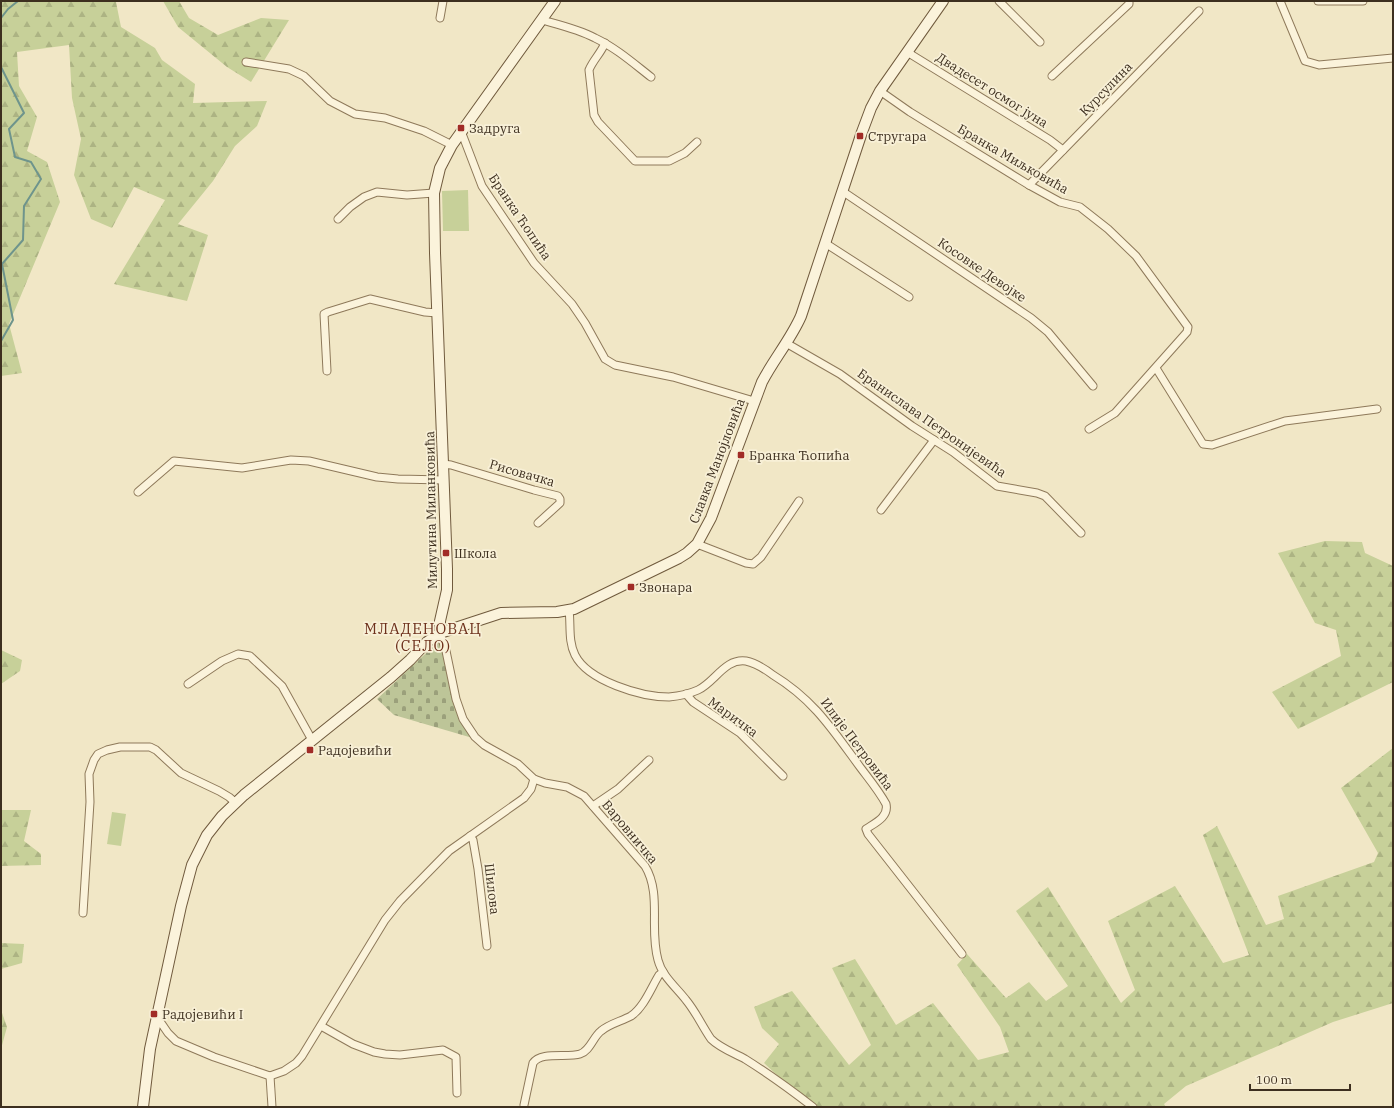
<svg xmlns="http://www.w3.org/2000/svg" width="1394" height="1108" font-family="'IBM Plex Serif',serif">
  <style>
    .forest { fill: url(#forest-firs) }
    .cemetery { fill: url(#cemetery-stones) }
    .green { fill: #c7d099 }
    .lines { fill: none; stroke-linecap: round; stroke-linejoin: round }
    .stream { stroke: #6e948c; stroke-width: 2 }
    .street-casing { stroke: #8e795a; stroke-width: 9 }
    .secondary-casing { stroke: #705a3d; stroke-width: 12 }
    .street { stroke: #fbf3db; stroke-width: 7 }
    .secondary { stroke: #fbf3db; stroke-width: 10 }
    .poi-dot { fill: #a12c27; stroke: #f8f0d7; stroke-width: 1.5 }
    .labels { text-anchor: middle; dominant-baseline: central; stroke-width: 3.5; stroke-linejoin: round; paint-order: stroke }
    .street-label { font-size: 13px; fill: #3d2f1f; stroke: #f8f0d7 }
    .poi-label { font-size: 13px; fill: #3d2f1f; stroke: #f8f0d7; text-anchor: start }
    .quarter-label { font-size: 15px; letter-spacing: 1px; fill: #6d311c; stroke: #f8f0d7 }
  </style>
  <defs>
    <pattern id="forest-firs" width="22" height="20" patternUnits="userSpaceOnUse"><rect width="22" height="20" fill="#c7d099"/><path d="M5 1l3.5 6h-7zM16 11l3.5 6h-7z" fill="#acb383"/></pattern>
    <pattern id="cemetery-stones" width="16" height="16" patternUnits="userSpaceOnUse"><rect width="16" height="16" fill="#bdc598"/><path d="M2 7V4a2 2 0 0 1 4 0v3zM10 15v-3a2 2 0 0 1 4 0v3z" fill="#9ba07b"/></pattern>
  </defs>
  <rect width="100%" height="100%" fill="#f1e7c6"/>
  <g class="forest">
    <polygon points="1,1 118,1 116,2 121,27 155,48 162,60 195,84 193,103 267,101 257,126 235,146 213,181 178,224 208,235 187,301 114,284 165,200 134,187 112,228 91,219 74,175 81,139 72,98 69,45 17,52 19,86 37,117 27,151 47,162 60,202 9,324 22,373 1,376"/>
    <polygon points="163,1 179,1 189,18 218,35 261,18 289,20 251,82 227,67 178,27"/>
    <polygon points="1325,541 1362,542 1365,553 1393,566 1393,682 1298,729 1272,692 1341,656 1336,630 1315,623 1278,553"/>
    <polygon points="1,650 22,660 20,671 1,684"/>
    <polygon points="1393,748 1393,1003 1333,1022 1186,1086 1164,1104 1166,1107 806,1107 779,1077 764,1063 779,1044 762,1028 754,1007 792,991 849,1065 871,1045 832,968 855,959 896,1025 933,1003 978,1060 1009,1052 1000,1027 957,965 967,954 1006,998 1029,982 1046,1001 1068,986 1016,911 1048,887 1121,1003 1135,990 1108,921 1175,886 1223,963 1249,955 1203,835 1217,826 1266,925 1284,919 1278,896 1374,862 1378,853 1341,788"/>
    <polygon points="1,810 31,810 24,841 41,854 41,865 1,866"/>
    <polygon points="1,943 24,944 22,963 1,969"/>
    <polygon points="1,1010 7,1027 1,1049"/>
  </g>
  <polygon class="cemetery" points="439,641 447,664 451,690 458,714 476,739 394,715 377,699"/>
  <g class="green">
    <polygon points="468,190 469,231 443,231 442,191"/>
    <polygon points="112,812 126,814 121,846 107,844"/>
  </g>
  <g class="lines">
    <g class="stream">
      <polyline points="1,18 8,9 18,1"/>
      <polyline points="1,67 24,113 9,129 15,157 31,162 41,179 24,206 23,240 2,264 13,320 1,341"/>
    </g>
    <g class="street-casing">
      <g id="street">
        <polyline points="999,1 1040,42"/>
        <polyline points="1280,1 1305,61 1319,65 1393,58"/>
        <polyline points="1318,1 1363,1"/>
        <polyline points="440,18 443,1"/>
        <path d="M542,20C560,25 578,29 595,38C616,48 633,63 651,77"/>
        <path d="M605,43C601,53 593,60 589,70L594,115L598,122L635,161H669L685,153L697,142"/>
        <polyline points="907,52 1050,140 1063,150"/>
        <polyline points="246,62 289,69 304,76 330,101 355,114 385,118 424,131 452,145"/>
        <polyline points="1052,76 1129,4 1129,1"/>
        <polyline points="880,91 910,112 1029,185 1060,202 1080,207 1108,229 1136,256 1188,327 1187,332 1115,413 1089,429"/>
        <polyline points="461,131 482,186 534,263 572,304 585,323 605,359 615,365 673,377 754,401"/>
        <polyline points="1029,185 1199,11"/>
        <polyline points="842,191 1031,318 1048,332 1093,386"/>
        <polyline points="338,219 350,207 364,197 377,192 407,195 434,193"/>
        <polyline points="825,243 909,297"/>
        <polyline points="786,343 840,374 912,426 953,452 997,486 1037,493 1045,496 1081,533"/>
        <polyline points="1156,368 1203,444 1212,445 1285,421 1377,409"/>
        <polyline points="327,371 324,314 328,312 370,299 425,312 437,313"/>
        <polyline points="443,464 451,465 534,490 558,496 560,499 560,503 538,523"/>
        <polyline points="138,492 174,461 242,468 291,460 309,461 377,477 398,479 444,480"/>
        <polyline points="881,510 934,440"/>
        <polyline points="697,544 746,563 753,564 761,557 799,501"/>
        <path d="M569,610C571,625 568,641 575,655C588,681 641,697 669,697C679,696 689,694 698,690C715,682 725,658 746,661C756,663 765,669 773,675C814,700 832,729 860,767C869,779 879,791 886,804C889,817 875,823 866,829L868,834L962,954"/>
        <path d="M440,633L446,651L456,699L463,719L475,737L484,745L518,764L534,779L545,783L567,787L584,796L645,866C662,894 649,929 658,960C662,976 676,987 686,1000C696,1012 702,1026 711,1039C720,1048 734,1053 745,1059C769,1074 791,1090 813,1107"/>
        <polyline points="188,684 222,661 238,654 250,656 282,686 312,740"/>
        <polyline points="686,694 693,702 740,733 783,776"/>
        <polyline points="593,806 618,789 649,760"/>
        <polyline points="470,836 473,840 478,869 487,946"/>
        <polyline points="83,913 90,802 89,774 94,760 98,754 107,750 120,747 150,747 156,750 181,773 219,791 229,797 236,803"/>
        <polyline points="157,1017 168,1033 176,1041 214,1057 267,1075 270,1076 284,1071 296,1063 302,1056 385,920 400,901 449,851 524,798 531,789 534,779"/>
        <polyline points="321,1026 353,1044 374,1052 385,1054 400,1055 443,1050 456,1057 457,1093"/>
        <polyline points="270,1076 272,1107"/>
        <path d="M524,1105L533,1063C541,1051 567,1058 580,1054C590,1051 593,1037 601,1031C609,1024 622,1021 631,1016C644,1007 651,988 659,975L663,972"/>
      </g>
    </g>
    <g class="secondary-casing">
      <g id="secondary">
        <polyline points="440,633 440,621 447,590 447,569 435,253 434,193 440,168 452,145 555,1"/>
        <path d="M143,1107L150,1049L181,906L192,865L207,835L222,816L244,795L391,677L410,660L427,642L440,633L501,613L557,612L574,609L679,558L687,553L697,544L711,518L762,382C774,359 791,339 801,316L862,132L871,108L880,91L943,1"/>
      </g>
    </g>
    <use href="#street" class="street"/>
    <use href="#secondary" class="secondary"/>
  </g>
  <g class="poi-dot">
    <rect x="457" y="124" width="8" height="8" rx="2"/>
    <rect x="856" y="132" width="8" height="8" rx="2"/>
    <rect x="737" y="451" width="8" height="8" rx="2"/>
    <rect x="442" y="549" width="8" height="8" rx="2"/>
    <rect x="627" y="583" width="8" height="8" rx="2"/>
    <rect x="306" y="746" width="8" height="8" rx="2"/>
    <rect x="150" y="1010" width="8" height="8" rx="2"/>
  </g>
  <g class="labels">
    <g class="street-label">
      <text transform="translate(1106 89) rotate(-46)">Курсулина</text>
      <text transform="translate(992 90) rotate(32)">Двадесет осмог јуна</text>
      <text transform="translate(1013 159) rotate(30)">Бранка Миљковића</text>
      <text transform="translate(520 217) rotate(56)">Бранка Ћопића</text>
      <text transform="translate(982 270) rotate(34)">Косовке Девојке</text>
      <text transform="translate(932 423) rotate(35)">Бранислава Петронијевића</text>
      <text transform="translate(717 461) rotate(-69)">Славка Манојловића</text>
      <text transform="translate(522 473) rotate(16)">Рисовачка</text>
      <text transform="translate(431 510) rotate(-91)">Милутина Миланковића</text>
      <text transform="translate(733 717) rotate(36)">Маричка</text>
      <text transform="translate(857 744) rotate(53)">Илије Петровића</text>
      <text transform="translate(630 832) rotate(50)">Варовничка</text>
      <text transform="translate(492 889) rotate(83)">Шилова</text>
    </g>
    <g class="poi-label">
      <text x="469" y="128">Задруга</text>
      <text x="868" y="136">Стругара</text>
      <text x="749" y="455">Бранка Ћопића</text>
      <text x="454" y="553">Школа</text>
      <text x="639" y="587">Звонара</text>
      <text x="318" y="750">Радојевићи</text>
      <text x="162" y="1014">Радојевићи I</text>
    </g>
    <g class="quarter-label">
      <text x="423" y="628">МЛАДЕНОВАЦ<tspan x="423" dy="17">(СЕЛО)</tspan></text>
    </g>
  </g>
  <rect width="1394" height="1108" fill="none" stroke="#3d2f1f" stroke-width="4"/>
  <path d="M1250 1084v6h100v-6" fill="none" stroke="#3d2f1f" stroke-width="2"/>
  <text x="1256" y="1084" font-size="12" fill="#3d2f1f" stroke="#f8f0d7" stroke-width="3" paint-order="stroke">100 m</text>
</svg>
